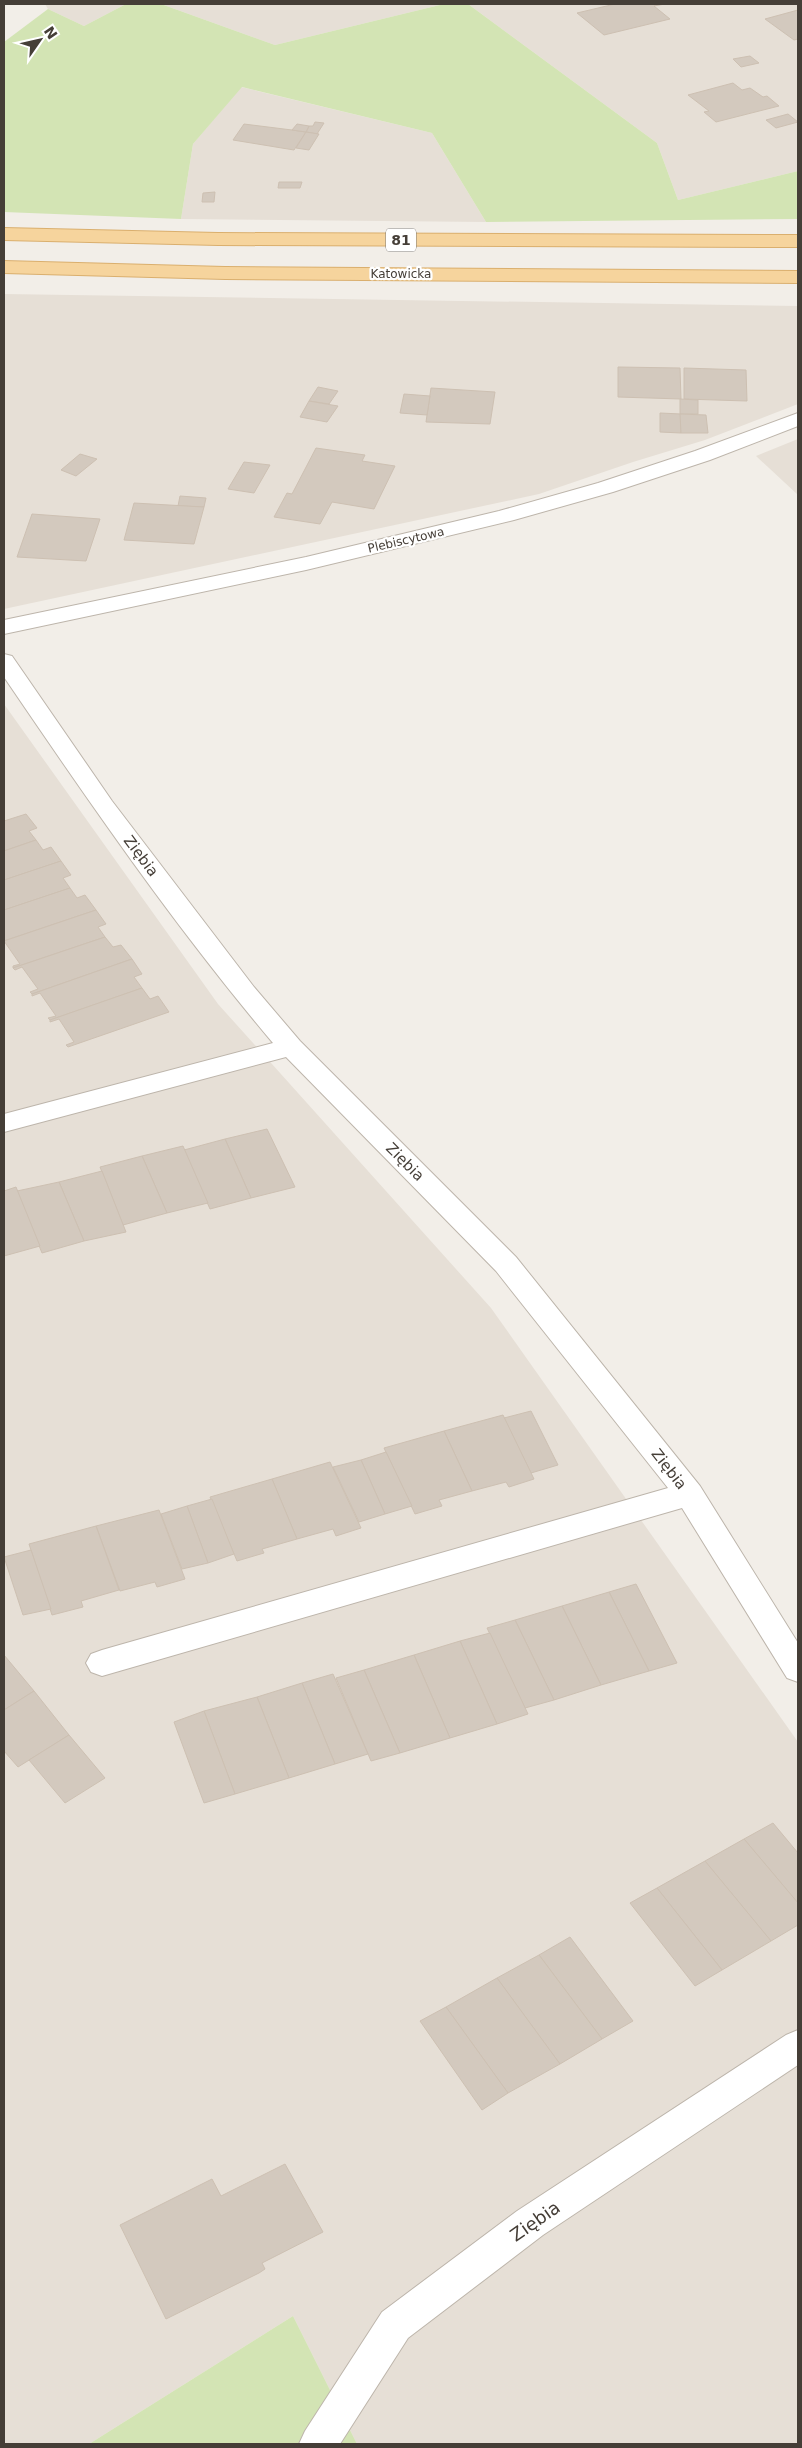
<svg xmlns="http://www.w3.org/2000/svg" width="802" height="2448" font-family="'DejaVu Sans',sans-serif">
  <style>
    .residential { fill: #e6dfd6 }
    .green { fill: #d3e4b4 }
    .building { fill: #d3c9be; stroke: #cdc0b2 }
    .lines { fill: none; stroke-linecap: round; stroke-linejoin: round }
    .minor-casing { stroke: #bdb5ab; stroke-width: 2 }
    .major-casing { stroke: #daaf6e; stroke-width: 2 }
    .minor { fill: #fff; fill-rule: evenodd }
    .major { fill: #f6d49d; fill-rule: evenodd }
    .labels { text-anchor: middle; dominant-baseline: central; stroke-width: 4.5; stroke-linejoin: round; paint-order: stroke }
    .far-street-label { font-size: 12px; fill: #453e37; stroke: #fff }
    .shield { fill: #fff; stroke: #7d7873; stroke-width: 1 }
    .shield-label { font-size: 14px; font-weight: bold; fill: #453e37 }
    .street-label { font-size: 15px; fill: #453e37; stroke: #fff }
    .near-street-label { font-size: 18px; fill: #453e37; stroke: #fff }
  </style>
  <rect width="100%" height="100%" fill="#f2eee8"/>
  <g class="residential">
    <polygon points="45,4 126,4 84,26 48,9"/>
    <polygon points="161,4 444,4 275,45"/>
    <polygon points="468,4 798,4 798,171 678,200 657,143"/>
    <polygon points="241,87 432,133 486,222 181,219 193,144"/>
    <polygon points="4,294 798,306 798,404 705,440 633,462 539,494 4,609"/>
    <polygon points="798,439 798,495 756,456"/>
    <polygon points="4,704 218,1004 491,1308 798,1742 798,2444 357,2444 293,2316 89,2444 4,2444"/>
  </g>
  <g class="green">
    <polygon points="126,4 161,4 275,45 444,4 468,4 657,143 678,200 798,171 798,219 486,222 432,133 242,87 193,144 181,219 4,212 4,42 48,9 84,26"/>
    <polygon points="293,2316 357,2444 89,2444"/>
  </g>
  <g class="building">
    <polygon points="615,4 665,4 654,6 670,19 604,35 577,13"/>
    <polygon points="798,10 798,39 794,40 765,19"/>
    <polygon points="750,56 759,63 741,67 733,59"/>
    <polygon points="733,83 742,90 750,88 763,97 767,96 779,106 716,122 704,112 709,111 688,95"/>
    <polygon points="788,114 798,122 776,128 766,120"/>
    <polygon points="315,122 324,123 317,134 306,132 309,126 313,126"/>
    <polygon points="244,124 292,130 306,132 294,150 233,140"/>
    <polygon points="297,124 309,126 306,132 292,130"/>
    <polygon points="306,132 319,134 309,150 296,148"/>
    <polygon points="279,182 302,182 300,188 278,188"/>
    <polygon points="215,192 214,202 202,202 203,193"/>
    <polygon points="618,367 680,368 681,399 618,397"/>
    <polygon points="684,368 746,370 747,401 684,399"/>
    <polygon points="318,387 338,391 329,404 309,401"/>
    <polygon points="431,388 495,392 490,424 426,422"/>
    <polygon points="404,394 430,396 427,415 400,413"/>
    <polygon points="680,399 698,400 698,414 680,414"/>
    <polygon points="309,401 326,404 338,406 327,422 300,417"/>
    <polygon points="660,413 681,414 681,433 660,432"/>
    <polygon points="680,414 706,415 708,433 681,433"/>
    <polygon points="316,448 365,455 362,461 395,466 374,509 332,502 320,524 274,517 287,493 292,494"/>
    <polygon points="80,454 97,459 76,476 61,470"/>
    <polygon points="244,462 270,465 254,493 228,489"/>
    <polygon points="180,496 206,498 204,507 178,506"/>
    <polygon points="134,503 204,507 194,544 124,540"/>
    <polygon points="32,514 100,519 86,561 17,557"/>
    <polygon points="26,814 37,828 29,831 36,840 4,851 4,821"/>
    <polygon points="36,840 43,850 51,847 61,861 4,880 4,851"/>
    <polygon points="61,861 71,875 63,878 70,888 4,910 4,880"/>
    <polygon points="70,888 77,898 85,895 96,910 4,941 4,910"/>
    <polygon points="96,910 106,924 98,927 105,937 13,968 13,966 20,964 4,941"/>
    <polygon points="105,937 113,947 121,945 132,959 32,994 30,992 38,989 22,967 15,970 13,968"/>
    <polygon points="132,959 142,974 134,977 142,988 50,1020 48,1018 56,1016 40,993 32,996 32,994"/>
    <polygon points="142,988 150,999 158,996 169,1012 68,1047 66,1045 74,1042 59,1019 50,1022 50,1020"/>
    <polygon points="267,1129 295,1187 251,1198 225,1139"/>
    <polygon points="225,1139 251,1198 210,1209 184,1150"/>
    <polygon points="183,1146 208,1203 167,1213 142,1156"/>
    <polygon points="142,1156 167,1213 123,1225 100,1167"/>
    <polygon points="102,1171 126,1232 84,1241 59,1182"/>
    <polygon points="59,1182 84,1241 42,1253 17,1191"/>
    <polygon points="16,1187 40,1246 4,1256 4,1191"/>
    <polygon points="531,1411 558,1465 531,1473 504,1418"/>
    <polygon points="503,1415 534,1479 509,1487 506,1482 472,1491 444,1431"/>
    <polygon points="444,1431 472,1491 439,1500 442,1506 415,1514 384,1448"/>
    <polygon points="386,1452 412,1506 385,1514 361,1460"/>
    <polygon points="361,1460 385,1514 359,1522 333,1467"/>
    <polygon points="330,1462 361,1528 336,1536 333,1529 297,1539 272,1479"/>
    <polygon points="272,1479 297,1539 262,1549 264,1553 237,1561 210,1497"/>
    <polygon points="212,1499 234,1554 208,1563 187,1506"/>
    <polygon points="187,1506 208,1563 182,1569 161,1514"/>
    <polygon points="159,1510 185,1579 157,1587 155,1582 120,1591 96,1526"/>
    <polygon points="96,1526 119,1590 81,1601 83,1607 52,1615 29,1544"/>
    <polygon points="31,1550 51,1609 23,1615 4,1557"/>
    <polygon points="636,1584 677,1663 649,1671 609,1592"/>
    <polygon points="609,1592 649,1671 601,1685 562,1606"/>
    <polygon points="562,1606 601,1685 554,1700 515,1620"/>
    <polygon points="515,1620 554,1700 525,1708 487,1628"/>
    <polygon points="490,1633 528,1714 497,1724 460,1641"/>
    <polygon points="460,1641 497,1724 450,1738 414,1655"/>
    <polygon points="4,1655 34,1691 4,1710"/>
    <polygon points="414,1655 450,1738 400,1753 364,1670"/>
    <polygon points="364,1670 400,1753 371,1761 336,1678"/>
    <polygon points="333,1674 368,1754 335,1764 302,1683"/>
    <polygon points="302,1683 335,1764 289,1778 257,1697"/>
    <polygon points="34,1691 69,1735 18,1767 4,1751 4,1710"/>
    <polygon points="257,1697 289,1778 235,1794 204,1711"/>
    <polygon points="204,1711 235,1794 204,1803 174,1722"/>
    <polygon points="69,1735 105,1778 65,1803 29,1760"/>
    <polygon points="773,1823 798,1853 798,1903 744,1839"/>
    <polygon points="744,1839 798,1903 798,1925 771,1941 705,1861"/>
    <polygon points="705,1861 771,1941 722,1970 657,1888"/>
    <polygon points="657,1888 722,1970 695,1986 630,1903"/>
    <polygon points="570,1937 633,2021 602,2039 539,1955"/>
    <polygon points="539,1955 602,2039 560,2064 497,1978"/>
    <polygon points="497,1978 560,2064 508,2093 446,2007"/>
    <polygon points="446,2007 508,2093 482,2110 420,2021"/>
    <polygon points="285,2164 323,2232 262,2263 265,2269 259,2273 166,2319 120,2225 212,2179 221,2196"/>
  </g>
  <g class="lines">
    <g class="minor-casing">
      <g id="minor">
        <polygon points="798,413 798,426 710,460 613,492 514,520 306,570 4,634 4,620 306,557 499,511 598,483 695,451"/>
        <path d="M4,654L12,656L112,801L254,987L300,1041L516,1257L700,1486L798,1643V1682L787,1678L682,1508L102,1676L91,1672L86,1663L91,1654L102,1650L668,1488L496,1271L286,1057L4,1132V1114L273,1043C175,927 89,802 4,677Z"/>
        <polygon points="798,2030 798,2065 543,2235 408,2338 340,2444 299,2444 305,2431 382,2312 517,2211 786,2035"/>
      </g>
    </g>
    <g class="major-casing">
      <g id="major">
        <polygon points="4,228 218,233 798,235 798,247 218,245 4,240"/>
        <polygon points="4,261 225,267 798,271 798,283 225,279 4,273"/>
      </g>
    </g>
    <use href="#minor" class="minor"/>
    <use href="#major" class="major"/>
  </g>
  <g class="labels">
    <g class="far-street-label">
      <text x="401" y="274">Katowicka</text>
      <text transform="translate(406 540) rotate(-13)">Plebiscytowa</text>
    </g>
    <rect class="shield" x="386" y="228.5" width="30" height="23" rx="4"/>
    <g class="shield-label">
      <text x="401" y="240">81</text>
    </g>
    <g class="street-label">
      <text transform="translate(141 856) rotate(53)">Ziębia</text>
      <text transform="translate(405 1162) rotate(45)">Ziębia</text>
      <text transform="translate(669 1469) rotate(52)">Ziębia</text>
    </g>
    <g class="near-street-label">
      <text transform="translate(535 2221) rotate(-35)">Ziębia</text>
    </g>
  </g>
  <rect width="802" height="2448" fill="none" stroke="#453e37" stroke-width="10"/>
  <g transform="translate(40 40) rotate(56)" stroke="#ffffff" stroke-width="4" paint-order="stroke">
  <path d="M0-4L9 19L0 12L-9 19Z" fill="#453e37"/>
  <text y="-8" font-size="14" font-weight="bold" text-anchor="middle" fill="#453e37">N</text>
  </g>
</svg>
